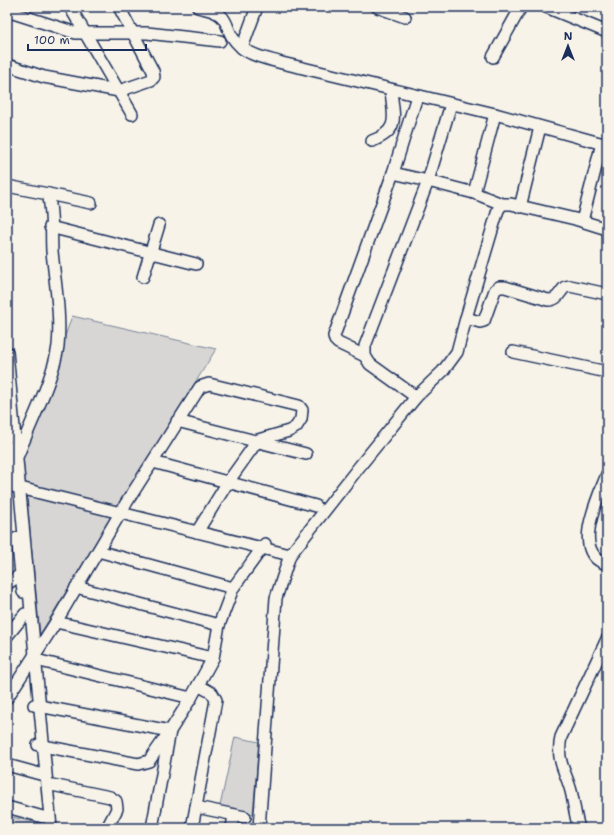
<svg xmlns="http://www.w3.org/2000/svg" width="614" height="835" font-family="'Shantell Sans',sans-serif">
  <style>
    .park { fill: #d7d6d4; stroke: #798299 }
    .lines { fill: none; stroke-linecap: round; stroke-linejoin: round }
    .minor-casing { stroke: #1b2f5e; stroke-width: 14 }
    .minor { stroke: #f7f3e8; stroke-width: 11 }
  </style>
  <rect width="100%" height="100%" fill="#f7f3e8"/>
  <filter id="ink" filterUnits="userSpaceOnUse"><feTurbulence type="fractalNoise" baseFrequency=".025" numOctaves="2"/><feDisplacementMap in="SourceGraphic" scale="8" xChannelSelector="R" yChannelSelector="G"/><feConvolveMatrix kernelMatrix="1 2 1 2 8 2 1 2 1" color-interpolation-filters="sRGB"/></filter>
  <g filter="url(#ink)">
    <g class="park">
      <polygon points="72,316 216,349 40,634 23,458"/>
      <polygon points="235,737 259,742 253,814 220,806"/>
      <polygon points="7,816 38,823 39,828 7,828"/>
    </g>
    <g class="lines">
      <g class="minor-casing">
        <g id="minor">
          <polyline points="70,7 132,114"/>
          <path d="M198,7C237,14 219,28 241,47C251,56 269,59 282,63L495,114L607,145"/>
          <polyline points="377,7 405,17"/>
          <polyline points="546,7 607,32"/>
          <polyline points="7,11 76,33 147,33 220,41"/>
          <polyline points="242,48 257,7"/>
          <polyline points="493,57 521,7"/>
          <polyline points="7,65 44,77 119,91 151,80 154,77 153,71 119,7"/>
          <path d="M372,141C401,130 393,116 391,90"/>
          <polyline points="393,173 428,181 451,104"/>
          <path d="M7,186L48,194C53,212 51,233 52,251C55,283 61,315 58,346C54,377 30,424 18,455"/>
          <polyline points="474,193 495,114"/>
          <polyline points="48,194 91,203"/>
          <polyline points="520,207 540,127"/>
          <polyline points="582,221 602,143"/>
          <polyline points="50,227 196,264"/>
          <polyline points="143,277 159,225"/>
          <path d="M466,318L480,322L484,321L495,290L499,287H505L548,300C558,300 559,293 565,287L570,286L607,294"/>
          <polyline points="7,352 51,828"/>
          <polyline points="513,352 607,372"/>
          <polyline points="365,356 338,343 335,340 334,336 393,173 417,96"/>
          <polyline points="416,397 370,364 365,356 365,346 428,181 474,193 502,204 511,204 575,219 607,229"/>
          <polyline points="177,421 306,454"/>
          <polyline points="7,448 11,479"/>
          <polyline points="153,462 316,506"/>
          <path d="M607,474C598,499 570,553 607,564"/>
          <polyline points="12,486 290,555"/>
          <polyline points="17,538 23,592"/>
          <polyline points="98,551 233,588"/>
          <polyline points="7,584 20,575"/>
          <polyline points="76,587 219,625"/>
          <polyline points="56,622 213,658"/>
          <polyline points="7,636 25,614"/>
          <polyline points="36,660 191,698"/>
          <polyline points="7,698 56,622 125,505 200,387 209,384 299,406 302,410 301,419 296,427 289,431 258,440 228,482 197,532"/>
          <polyline points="34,705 170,731 149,761 138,764 38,745"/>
          <polyline points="7,765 40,774"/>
          <polyline points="47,784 110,797 116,801 117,809 107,828"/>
          <polyline points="7,807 43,817"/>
          <polyline points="196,807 245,817"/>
          <polyline points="152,828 170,731 191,698 213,658 219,625 233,588 265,544"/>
          <polyline points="192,828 216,700 212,693 198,685"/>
          <polyline points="232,828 234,815"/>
          <polyline points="259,828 276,598 290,555 359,467 416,397 443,371 457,352 466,318 498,210 502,204"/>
          <path d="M579,828C575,816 574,803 571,791C565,769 556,762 561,737L607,639"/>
        </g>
      </g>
      <use href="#minor" class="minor"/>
    </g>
  </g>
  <rect width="614" height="835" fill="none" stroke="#f7f3e8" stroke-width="24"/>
  <rect x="12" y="12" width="590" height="811" fill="none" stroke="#1b2f5e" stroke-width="1.5" filter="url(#ink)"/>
  <g transform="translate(568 46)" stroke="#f7f3e8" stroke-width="3" paint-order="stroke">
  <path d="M0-3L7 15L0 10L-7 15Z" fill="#1b2f5e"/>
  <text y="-6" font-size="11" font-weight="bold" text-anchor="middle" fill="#1b2f5e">N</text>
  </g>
  <path d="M28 44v6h118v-6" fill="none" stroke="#1b2f5e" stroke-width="2"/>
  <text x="34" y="44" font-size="12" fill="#1b2f5e" stroke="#f7f3e8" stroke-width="3" paint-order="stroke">100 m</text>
</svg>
